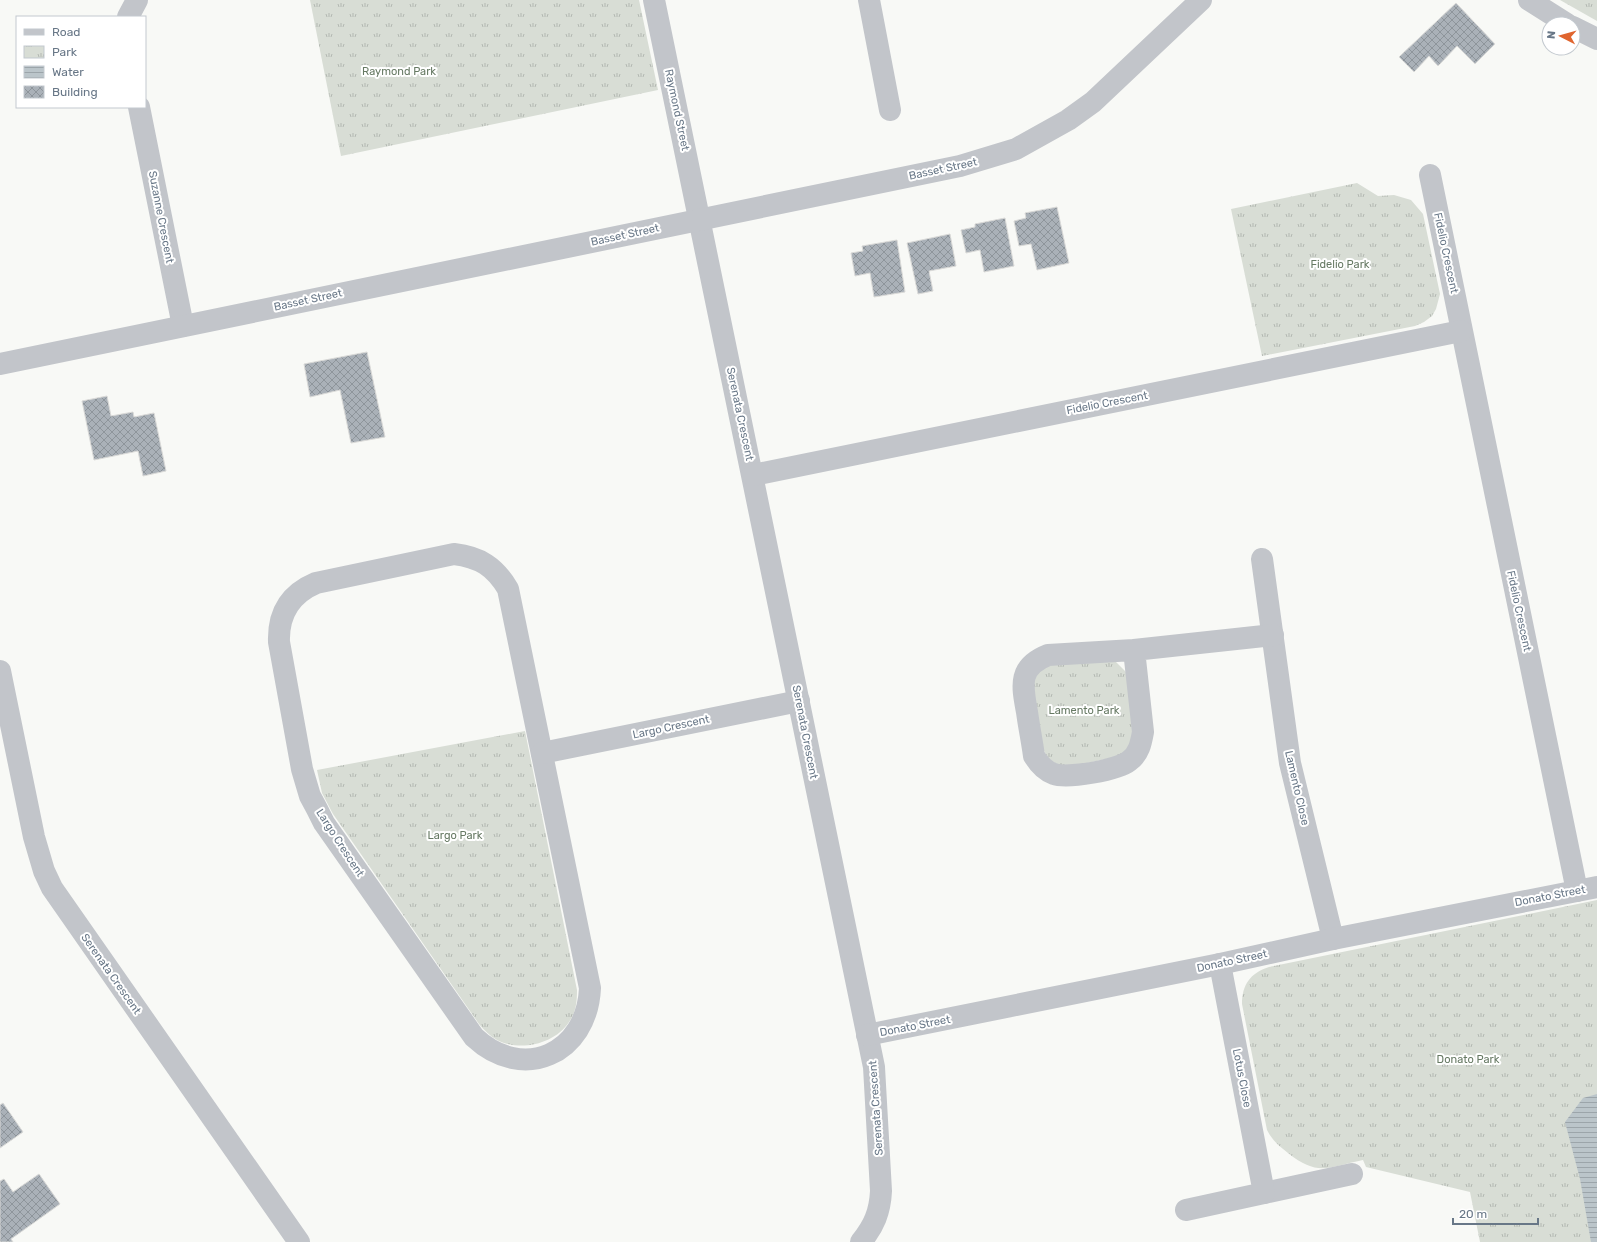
<svg xmlns="http://www.w3.org/2000/svg" width="1597" height="1242" font-family="Rubik,sans-serif">
  <style>
    .park { fill: url(#park-tufts) }
    .water { fill: url(#water-rules) }
    .building { fill: url(#building-cross-hatch); stroke: #dadad8 }
    .lines { fill: none; stroke-linecap: round; stroke-linejoin: round }
    .street { stroke: #c2c5ca; stroke-width: 22 }
    .labels { text-anchor: middle; dominant-baseline: central; stroke-width: 4; stroke-linejoin: round; paint-order: stroke }
    .park-label { font-size: 11px; fill: #667963; stroke: #fff }
    .street-label { font-size: 11px; fill: #687787; stroke: #fff }
  </style>
  <defs>
    <pattern id="park-tufts" width="24" height="20" patternUnits="userSpaceOnUse"><rect width="24" height="20" fill="#d8ddd5"/><path d="M3 7l-1-3M5 7V3M7 7l1-3M15 17l-1-3M17 17v-4M19 17l1-3" fill="none" stroke="#b3b8b2"/></pattern>
    <pattern id="water-rules" width="6" height="5" patternUnits="userSpaceOnUse"><rect width="6" height="5" fill="#bbc5ca"/><path d="M0 2.5h6" fill="none" stroke="#9ca5aa"/></pattern>
    <pattern id="building-cross-hatch" width="8" height="8" patternUnits="userSpaceOnUse"><rect width="8" height="8" fill="#aab1b8"/><path d="M0 0l8 8M0 8l8-8" fill="none" stroke="#8e959b"/></pattern>
  </defs>
  <rect width="100%" height="100%" fill="#f8f9f6"/>
  <g class="park">
    <polygon points="310,0 639,0 658,90 341,156"/>
    <polygon points="1560,0 1597,0 1597,21"/>
    <polygon points="1357,183 1378,196 1394,195 1411,200 1423,214 1440,294 1436,309 1432,316 1424,322 1415,326 1262,356 1231,209"/>
    <path d="M1108,660L1116,662L1126,672L1135,732L1125,755L1068,767C1056,766 1047,760 1043,748L1032,681L1036,673L1047,664Z"/>
    <path d="M525,731L577,990C577,1002 576,1012 569,1022C555,1044 520,1052 497,1040C490,1036 484,1030 479,1024L333,814L322,793L317,770Z"/>
    <path d="M1597,900V1242H1480L1470,1192L1366,1167L1363,1160C1328,1167 1318,1177 1288,1153C1279,1146 1272,1140 1267,1130L1242,1004C1242,985 1250,973 1269,967Z"/>
  </g>
  <polygon class="water" points="1597,1094 1597,1242 1591,1242 1580,1179 1565,1122 1583,1098"/>
  <g class="building">
    <polygon points="1456,3 1495,44 1475,64 1457,46 1438,66 1429,56 1414,72 1399,57"/>
    <polygon points="1057,207 1069,263 1037,270 1031,244 1019,246 1014,221 1026,218 1025,213"/>
    <polygon points="1005,218 1014,266 984,272 980,250 966,253 961,230 975,227 975,224"/>
    <polygon points="950,234 956,266 929,271 933,291 918,294 907,243"/>
    <polygon points="897,240 905,292 874,297 870,273 855,276 851,253 863,251 862,246"/>
    <polygon points="367,352 385,437 351,443 340,390 310,397 304,364"/>
    <polygon points="107,396 111,416 133,412 134,417 154,413 166,471 143,476 138,451 94,460 82,401"/>
    <polygon points="3,1103 23,1132 0,1148 0,1105"/>
    <polygon points="39,1174 60,1204 11,1239 13,1242 0,1242 0,1181 4,1179 13,1192"/>
  </g>
  <g class="lines">
    <g class="street">
      <path d="M654,0L874,1067L881,1191C880,1212 874,1226 861,1242"/>
      <polyline points="869,0 890,110"/>
      <polyline points="1529,0 1567,24"/>
      <polyline points="128,17 137,0"/>
      <polyline points="1573,27 1597,39"/>
      <polyline points="139,107 183,326"/>
      <polyline points="1430,175 1577,891"/>
      <polyline points="0,364 960,166 1016,149 1068,120 1093,102 1201,0"/>
      <polyline points="753,475 1461,331"/>
      <path d="M454,554C480,557 495,567 508,589L590,988C587,1054 523,1083 474,1037L324,823L317,809L310,796L302,769L279,642C278,614 290,594 316,583Z"/>
      <polyline points="1262,559 1290,763 1333,939"/>
      <path d="M1134,650L1143,732C1141,743 1139,754 1129,761C1118,770 1067,779 1054,774C1045,771 1039,764 1034,756C1032,741 1029,727 1027,712C1022,685 1018,667 1048,655L1134,650L1273,635"/>
      <polyline points="0,671 34,837 44,871 52,888 299,1242"/>
      <polyline points="542,753 799,701"/>
      <polyline points="867,1035 1220,964 1333,939 1597,887"/>
      <polyline points="1264,1193 1352,1174"/>
      <polyline points="1186,1210 1264,1193 1220,964"/>
    </g>
  </g>
  <g class="labels">
    <g class="park-label">
      <text x="399" y="71">Raymond Park</text>
      <text x="1340" y="264">Fidelio Park</text>
      <text x="1084" y="710">Lamento Park</text>
      <text x="455" y="835">Largo Park</text>
      <text x="1468" y="1059">Donato Park</text>
    </g>
    <g class="street-label">
      <text transform="translate(677 110) rotate(78)">Raymond Street</text>
      <text transform="translate(943 169) rotate(-12)">Basset Street</text>
      <text transform="translate(161 217) rotate(79)">Suzanne Crescent</text>
      <text transform="translate(625 235) rotate(-12)">Basset Street</text>
      <text transform="translate(1446 253) rotate(78)">Fidelio Crescent</text>
      <text transform="translate(308 300) rotate(-12)">Basset Street</text>
      <text transform="translate(1107 403) rotate(-11)">Fidelio Crescent</text>
      <text transform="translate(740 414) rotate(78)">Serenata Crescent</text>
      <text transform="translate(1519 611) rotate(78)">Fidelio Crescent</text>
      <text transform="translate(671 727) rotate(-12)">Largo Crescent</text>
      <text transform="translate(805 732) rotate(79)">Serenata Crescent</text>
      <text transform="translate(1297 788) rotate(77)">Lamento Close</text>
      <text transform="translate(340 843) rotate(57)">Largo Crescent</text>
      <text transform="translate(1550 896) rotate(-11)">Donato Street</text>
      <text transform="translate(1232 961) rotate(-12)">Donato Street</text>
      <text transform="translate(111 974) rotate(55)">Serenata Crescent</text>
      <text transform="translate(915 1026) rotate(-11)">Donato Street</text>
      <text transform="translate(1242 1078) rotate(79)">Lotus Close</text>
      <text transform="translate(876 1108) rotate(-94)">Serenata Crescent</text>
    </g>
  </g>
  <rect x="16" y="16" width="130" height="92" fill="#ffffff" stroke="#c3c9cf"/>
  <rect x="24" y="29" width="20" height="6" fill="#c2c5ca" stroke="#c3c9cf"/>
  <text x="52" y="36" font-size="12" fill="#687787">Road</text>
  <rect x="24" y="46" width="20" height="12" fill="url(#park-tufts)" stroke="#c3c9cf"/>
  <text x="52" y="56" font-size="12" fill="#687787">Park</text>
  <rect x="24" y="66" width="20" height="12" fill="url(#water-rules)" stroke="#c3c9cf"/>
  <text x="52" y="76" font-size="12" fill="#687787">Water</text>
  <rect x="24" y="86" width="20" height="12" fill="url(#building-cross-hatch)" stroke="#c3c9cf"/>
  <text x="52" y="96" font-size="12" fill="#687787">Building</text>
  <g transform="translate(1561 36) rotate(276)"><circle r="19" fill="#ffffff" stroke="#c3c9cf"/>
  <path d="M0-3L7 15L0 10L-7 15Z" fill="#e0652f"/>
  <text y="-6" font-size="11" font-weight="bold" text-anchor="middle" fill="#687787">N</text>
  </g>
  <path d="M1453 1218v6h85v-6" fill="none" stroke="#687787" stroke-width="2"/>
  <text x="1459" y="1218" font-size="12" fill="#687787" stroke="#ffffff" stroke-width="3" paint-order="stroke">20 m</text>
</svg>
